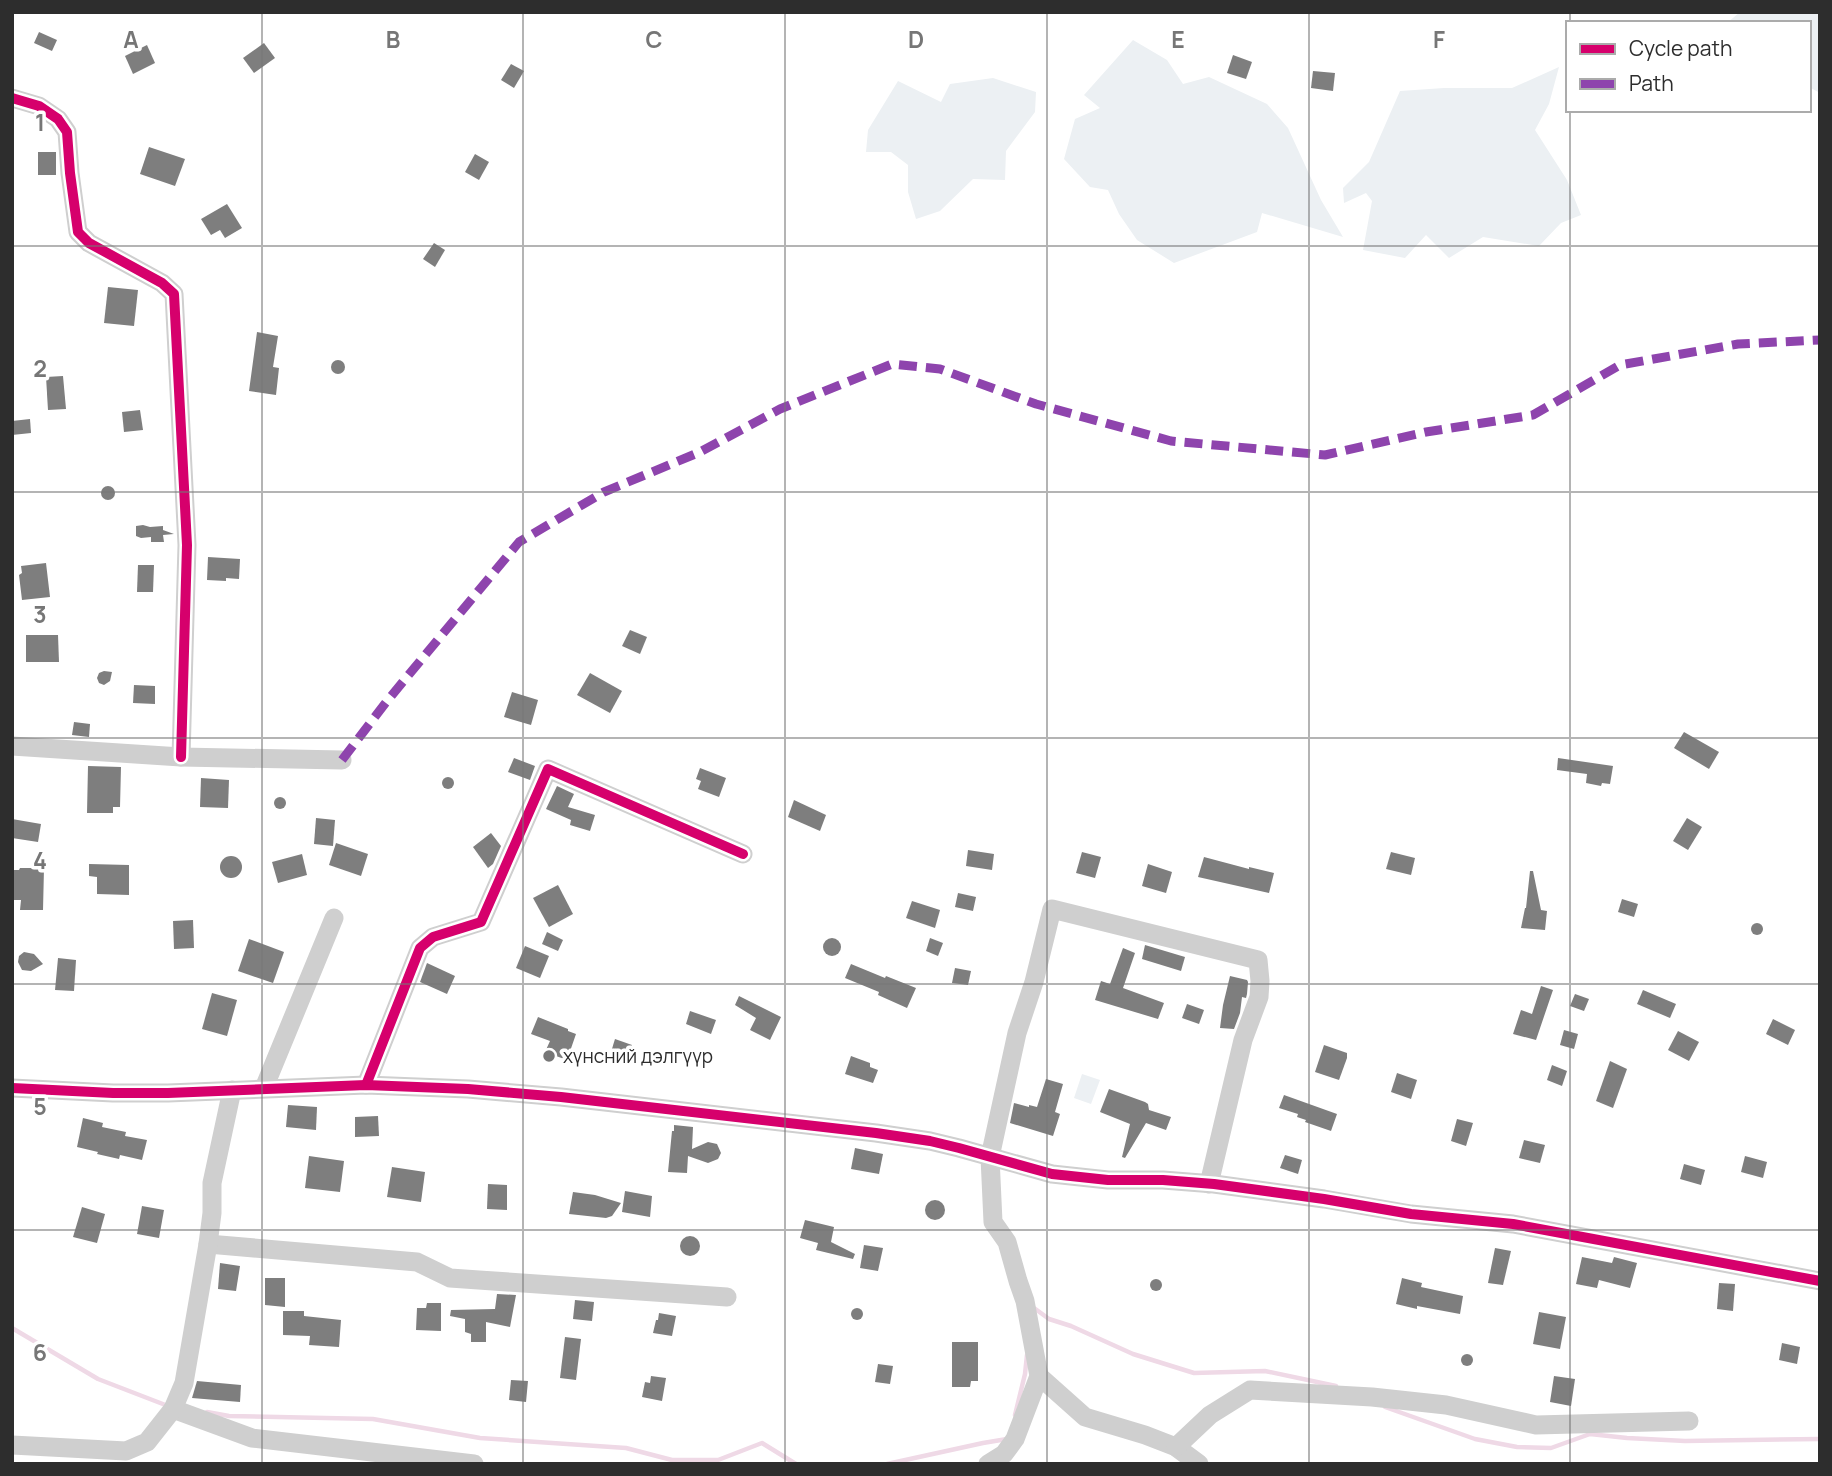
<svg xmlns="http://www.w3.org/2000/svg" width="1832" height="1476" font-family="Manrope,sans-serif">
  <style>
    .green { fill: #ecf0f3 }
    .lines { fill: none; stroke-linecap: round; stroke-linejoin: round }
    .stream { stroke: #efd9e6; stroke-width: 4.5 }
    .building { fill: #7e7e7e }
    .minor { stroke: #cfcfcf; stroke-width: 19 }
    .quiet { stroke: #8e44ad; stroke-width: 9; stroke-dasharray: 18 9; stroke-linecap: butt }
    .cycleway-casing { stroke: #fff; stroke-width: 15 }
    .cycleway { stroke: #d6006c; stroke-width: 10 }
    .grid { fill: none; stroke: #767676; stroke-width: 2; stroke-opacity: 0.55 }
    .poi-dot { fill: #767676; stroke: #fff; stroke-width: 2.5 }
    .labels { text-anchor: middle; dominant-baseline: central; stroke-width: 7; stroke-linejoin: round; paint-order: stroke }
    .poi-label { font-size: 19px; fill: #2d2d2d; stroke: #fff; text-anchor: start }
    .grid-label { font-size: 23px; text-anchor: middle; font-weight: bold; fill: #767676; stroke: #fff; stroke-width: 7; stroke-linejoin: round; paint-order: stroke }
  </style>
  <rect width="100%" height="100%" fill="#fff"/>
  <g class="green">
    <polygon points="1740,12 1820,12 1820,93 1809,87 1809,23 1727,23"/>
    <polygon points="1133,40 1167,60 1183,84 1209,77 1267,104 1288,128 1321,200 1343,237 1262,213 1257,232 1174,263 1137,240 1119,214 1108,190 1090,187 1064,159 1075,119 1100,108 1084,95"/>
    <polygon points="1559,67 1549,104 1535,130 1567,180 1581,215 1561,223 1539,246 1483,237 1449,258 1426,235 1405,258 1363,250 1372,201 1366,193 1344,203 1343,188 1369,162 1400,91 1444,88 1512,88"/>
    <polygon points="993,78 1036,92 1035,112 1006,151 1005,180 973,179 940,211 916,219 908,192 908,165 891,152 866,152 868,130 898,81 941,102 950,84"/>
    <polygon points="1082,1074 1100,1080 1091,1104 1074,1098"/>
  </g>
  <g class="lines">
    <g class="stream">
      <polyline points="1034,1308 1049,1319 1071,1326 1133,1354 1194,1373 1265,1371 1336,1386"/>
      <polyline points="12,1328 98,1379 168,1406"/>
      <polyline points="1385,1407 1475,1439 1517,1447 1551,1448 1590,1434 1627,1438 1685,1441 1820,1439"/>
      <polyline points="207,1412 229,1416 373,1419 480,1438 626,1448 672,1460 718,1460 762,1443 796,1464"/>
      <polyline points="1015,1415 1025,1374 1027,1355"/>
      <polyline points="887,1464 983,1443 1007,1439"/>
    </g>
  </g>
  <g class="building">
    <polygon points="39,32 57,40 52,51 34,43"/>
    <polygon points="264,43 275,58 254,73 243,58"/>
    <polygon points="147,45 155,63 133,74 125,56"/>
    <polygon points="1233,55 1252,62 1246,79 1227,73"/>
    <polygon points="511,64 524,71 514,88 501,80"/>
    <polygon points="1313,71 1335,73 1333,91 1311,88"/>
    <polygon points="149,147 185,159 175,186 140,174"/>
    <rect x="38" y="152" width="18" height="23"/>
    <polygon points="475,154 489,162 479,180 465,172"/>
    <polygon points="227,204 242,228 225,238 220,230 211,235 201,219"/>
    <polygon points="434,243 445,250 435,267 423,259"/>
    <polygon points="108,287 138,290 134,326 104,323"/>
    <polygon points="257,332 278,336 273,367 279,368 276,395 249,391"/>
    <circle cx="338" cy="367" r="7"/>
    <polygon points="63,376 66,409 48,410 46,377"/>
    <polygon points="140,410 143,430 124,432 122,412"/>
    <polygon points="30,419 31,433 12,435 12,421"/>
    <circle cx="108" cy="493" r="7"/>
    <polygon points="143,525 150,527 163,526 163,530 174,534 163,535 164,542 151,542 151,537 141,538 136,536 136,526"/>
    <polygon points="208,557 240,559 239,579 226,578 226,581 207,580"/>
    <polygon points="46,563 50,597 22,600 19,575 22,573 21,566"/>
    <polygon points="138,565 154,565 153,592 137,592"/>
    <polygon points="630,630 647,637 640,654 622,646"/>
    <polygon points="26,635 58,635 59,662 26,662"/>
    <polygon points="104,671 112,672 110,681 104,685 99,683 97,678 99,673"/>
    <polygon points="590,673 622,691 610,713 577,695"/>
    <polygon points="134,685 155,686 155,704 133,703"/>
    <polygon points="512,692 538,700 531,725 504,717"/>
    <polygon points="74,722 90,724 89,737 72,735"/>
    <polygon points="1684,732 1719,752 1709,769 1674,748"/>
    <polygon points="514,758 535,766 530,780 508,772"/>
    <polygon points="1558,758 1613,766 1610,784 1602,783 1601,786 1586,783 1587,774 1557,770"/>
    <polygon points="88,766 121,767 120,807 113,807 113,813 87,813"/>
    <polygon points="700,768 726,778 719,797 698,789 701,781 696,779"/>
    <circle cx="448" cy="783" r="6"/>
    <polygon points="201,778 229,780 228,808 200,807"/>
    <polygon points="557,786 574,794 568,807 595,815 590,831 570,825 571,820 546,809"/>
    <circle cx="280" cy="803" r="6"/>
    <polygon points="794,800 826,815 820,831 788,817"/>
    <polygon points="316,818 335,820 333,846 314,844"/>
    <polygon points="1687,818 1702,827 1688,850 1673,841"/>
    <polygon points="12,819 41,824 38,842 12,838"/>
    <polygon points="491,833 501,846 493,864 488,868 473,847"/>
    <polygon points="336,843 368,854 361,876 329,865"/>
    <polygon points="968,850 994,854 992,870 966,866"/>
    <polygon points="1082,852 1101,857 1095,878 1076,873"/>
    <polygon points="1391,852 1415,858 1411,875 1386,869"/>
    <polygon points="302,854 307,875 278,883 272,862"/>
    <circle cx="231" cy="867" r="11"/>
    <polygon points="1204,857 1249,869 1249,867 1274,873 1269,893 1198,877"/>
    <polygon points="89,864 129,865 129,895 97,894 97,877 89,876"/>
    <polygon points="1148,864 1172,872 1166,893 1142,886"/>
    <polygon points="20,868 44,868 43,910 20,910 21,900 14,900 14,870 19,870"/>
    <polygon points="1530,871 1533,871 1541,910 1547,911 1545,930 1521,928 1525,908 1526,908"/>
    <polygon points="558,885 573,914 549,927 533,898"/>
    <polygon points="958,893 976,897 973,911 955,907"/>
    <polygon points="1622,899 1638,904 1634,917 1618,912"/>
    <polygon points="912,901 940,910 935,928 906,918"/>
    <polygon points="193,920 194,948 174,949 173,921"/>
    <circle cx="1757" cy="929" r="6"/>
    <polygon points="547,932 563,940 558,951 542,944"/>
    <polygon points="930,938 943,943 938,956 926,951"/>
    <circle cx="832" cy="947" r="9"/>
    <polygon points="249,939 284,952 273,983 238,971"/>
    <polygon points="1145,945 1185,957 1181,971 1142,959"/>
    <polygon points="525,946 549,956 540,978 516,968"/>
    <polygon points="1123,948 1135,953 1123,988 1164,1003 1158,1019 1095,1000 1101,981 1110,984"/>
    <polygon points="24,952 34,954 43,964 31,971 22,970 18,962 19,956"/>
    <polygon points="58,958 76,960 74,991 55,990"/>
    <polygon points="427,963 455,976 447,994 420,982"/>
    <polygon points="851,964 885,978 886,976 916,988 907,1008 878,995 879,992 845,978"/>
    <polygon points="955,968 971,971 968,985 952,983"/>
    <polygon points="1230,976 1247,980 1248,982 1247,994 1246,998 1242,997 1240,1013 1234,1029 1220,1028 1223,1005"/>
    <polygon points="1541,986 1553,990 1536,1040 1513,1034 1521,1010 1532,1014"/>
    <polygon points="1643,990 1676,1004 1670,1018 1637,1004"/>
    <polygon points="212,993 237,1000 227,1036 202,1029"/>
    <polygon points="1575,994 1589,999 1584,1011 1570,1006"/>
    <polygon points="739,996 781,1017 770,1040 750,1030 756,1018 735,1005"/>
    <polygon points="1187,1004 1204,1010 1199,1024 1182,1018"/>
    <polygon points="690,1011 716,1020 711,1034 686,1024"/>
    <polygon points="538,1017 568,1029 568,1031 576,1034 567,1060 545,1052 550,1041 531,1034"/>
    <polygon points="1773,1019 1795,1030 1788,1045 1766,1034"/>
    <polygon points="1564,1030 1578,1034 1574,1049 1560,1045"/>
    <polygon points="1678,1031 1699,1042 1689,1061 1668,1050"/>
    <polygon points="615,1039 632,1045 627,1059 611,1052"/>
    <polygon points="1324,1045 1347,1053 1347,1058 1339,1080 1315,1072"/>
    <polygon points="851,1056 870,1063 870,1067 878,1070 873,1083 845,1074"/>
    <polygon points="1610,1061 1627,1069 1613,1108 1596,1101"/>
    <polygon points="1552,1065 1567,1071 1562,1086 1547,1080"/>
    <polygon points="1397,1073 1417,1080 1411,1099 1391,1092"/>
    <polygon points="1046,1079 1063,1084 1055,1112 1060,1114 1053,1136 1010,1123 1014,1103 1029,1107 1029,1105 1037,1107"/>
    <polygon points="1109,1089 1145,1102 1148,1104 1149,1110 1171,1117 1166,1130 1146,1123 1125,1158 1122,1157 1130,1124 1100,1112"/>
    <polygon points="1284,1095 1337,1114 1331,1131 1305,1122 1306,1120 1297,1117 1298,1114 1279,1108"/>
    <polygon points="288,1105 317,1107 316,1130 286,1127"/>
    <polygon points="378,1116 379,1136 355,1137 355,1117"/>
    <polygon points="83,1118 103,1123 102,1127 126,1132 125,1136 147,1140 142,1160 120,1155 119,1159 97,1154 98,1152 77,1147"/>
    <polygon points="1457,1119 1473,1123 1466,1146 1451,1141"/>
    <polygon points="674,1125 693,1127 692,1149 708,1142 717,1144 721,1153 718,1159 708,1163 688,1156 687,1173 668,1172 672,1131 674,1131"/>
    <polygon points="1524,1140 1545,1145 1540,1163 1519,1158"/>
    <polygon points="855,1148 883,1154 879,1174 851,1169"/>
    <polygon points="1285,1155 1302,1160 1298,1174 1280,1168"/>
    <polygon points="309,1156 344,1161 340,1192 305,1188"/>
    <polygon points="1745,1156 1767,1162 1763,1178 1741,1172"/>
    <polygon points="1684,1164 1705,1170 1701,1185 1680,1179"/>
    <polygon points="392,1167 425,1172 421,1202 387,1197"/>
    <polygon points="488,1184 507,1185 507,1210 487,1209"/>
    <polygon points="625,1191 652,1196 650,1217 622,1212"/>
    <polygon points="573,1192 595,1195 621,1203 612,1216 606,1218 569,1214"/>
    <circle cx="935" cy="1210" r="10"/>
    <polygon points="142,1206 164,1210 159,1238 137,1234"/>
    <polygon points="82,1207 105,1214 97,1243 73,1237"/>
    <polygon points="805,1220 834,1227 831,1242 855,1254 853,1259 816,1250 818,1243 800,1238"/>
    <circle cx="690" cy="1246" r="10"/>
    <polygon points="864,1245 883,1248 878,1271 860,1268"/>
    <polygon points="1495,1248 1511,1251 1503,1285 1488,1283"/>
    <polygon points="1582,1257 1612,1263 1614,1257 1637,1263 1630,1288 1599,1280 1597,1288 1576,1284"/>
    <polygon points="220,1263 240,1266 236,1291 218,1289"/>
    <polygon points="265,1278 285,1278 285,1307 265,1305"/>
    <polygon points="1402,1278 1422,1283 1421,1287 1463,1296 1460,1314 1417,1306 1417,1309 1396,1304"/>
    <circle cx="1156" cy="1285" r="6"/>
    <polygon points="1719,1283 1735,1284 1733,1311 1717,1309"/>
    <polygon points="497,1294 516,1295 510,1327 486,1322 486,1342 471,1342 471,1334 465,1332 465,1319 450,1316 451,1310 495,1309"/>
    <polygon points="575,1300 594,1302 592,1321 573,1319"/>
    <polygon points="427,1303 441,1303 441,1331 416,1330 417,1308 426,1308"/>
    <circle cx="857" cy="1314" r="6"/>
    <polygon points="283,1311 304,1311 304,1316 341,1320 339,1347 309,1345 310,1336 283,1335"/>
    <polygon points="1539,1312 1566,1317 1560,1349 1533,1344"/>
    <polygon points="659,1313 676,1316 672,1336 653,1333 656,1320 658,1320"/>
    <polygon points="565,1337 581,1339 576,1380 560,1378"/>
    <polygon points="952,1342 978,1342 978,1381 971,1381 970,1387 952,1387"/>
    <polygon points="1782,1343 1800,1347 1797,1364 1779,1360"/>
    <circle cx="1467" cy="1360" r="6"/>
    <polygon points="878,1364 893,1366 890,1384 875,1382"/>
    <polygon points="651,1376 666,1378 662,1401 642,1397 645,1382 650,1383"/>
    <polygon points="1554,1376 1575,1379 1571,1406 1550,1402"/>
    <polygon points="511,1380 528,1381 526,1402 509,1400"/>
    <polygon points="197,1381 241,1385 240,1402 192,1398"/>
  </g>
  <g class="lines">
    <g class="minor">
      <polyline points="12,98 39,106 58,119 67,132 70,173 78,232 89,243 162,283 174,294 187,545 181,757"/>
      <polyline points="12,746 181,757 342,760"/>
      <polyline points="366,1085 420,948 433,937 481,922 548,769 743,854"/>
      <polyline points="12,1088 113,1093 168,1093 366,1085 468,1089 561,1097 876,1133 930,1141 959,1148 1052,1174 1108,1180 1163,1180 1214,1184 1324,1199 1411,1214 1513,1224 1820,1281"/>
      <polyline points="264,1088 334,918"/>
      <polyline points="208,1244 417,1262 450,1278 727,1297"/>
      <polyline points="1039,1376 1085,1417 1145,1435 1176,1447 1199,1464"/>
      <polyline points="173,1409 252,1438 474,1464"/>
      <polyline points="12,1445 126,1451 147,1442 173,1409 184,1383 208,1244 212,1213 212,1183 232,1090"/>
      <polyline points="1176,1447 1210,1415 1250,1390 1372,1397 1446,1405 1536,1425 1689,1421"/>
      <polyline points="988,1464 1004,1454 1015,1439 1039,1376 1025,1301 1018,1281 1007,1242 993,1222 990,1157 1017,1033 1034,982 1052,909 1258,960 1260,981 1259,997 1243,1040 1209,1184"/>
    </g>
    <polyline class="quiet" points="342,760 387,701 519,542 604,492 700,452 780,409 892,364 940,369 1036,404 1171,441 1325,455 1426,432 1533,415 1620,365 1738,344 1820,340"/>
    <g class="cycleway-casing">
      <g id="cycleway">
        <polyline points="12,98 39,106 58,119 67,132 70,173 78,232 89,243 162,283 174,294 187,545 181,757"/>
        <polyline points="366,1085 420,948 433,937 481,922 548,769 743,854"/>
        <polyline points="12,1088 113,1093 168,1093 366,1085 468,1089 561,1097 876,1133 930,1141 959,1148 1052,1174 1108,1180 1163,1180 1214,1184 1324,1199 1411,1214 1513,1224 1820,1281"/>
      </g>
    </g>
    <use href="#cycleway" class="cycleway"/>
  </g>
  <path class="grid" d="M262,12V1464M523,12V1464M785,12V1464M1047,12V1464M1309,12V1464M1570,12V23M1570,110V1464M12,246H1820M12,492H1820M12,738H1820M12,984H1820M12,1230H1820"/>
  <circle class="poi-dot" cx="549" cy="1056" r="7"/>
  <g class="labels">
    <g class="poi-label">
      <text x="563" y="1056">хүнсний дэлгүүр</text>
    </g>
  </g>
  <g class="grid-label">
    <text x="131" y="48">A</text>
    <text x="393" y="48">B</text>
    <text x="654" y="48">C</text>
    <text x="916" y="48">D</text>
    <text x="1178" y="48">E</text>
    <text x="1439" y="48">F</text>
    <text x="40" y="131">1</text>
    <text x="40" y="377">2</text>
    <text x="40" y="623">3</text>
    <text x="40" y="869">4</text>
    <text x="40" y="1115">5</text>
    <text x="40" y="1361">6</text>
  </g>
  <rect width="1832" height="1476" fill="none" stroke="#2d2d2d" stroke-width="28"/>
  <rect x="1566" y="21" width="245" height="91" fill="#ffffff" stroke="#ababab" stroke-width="2"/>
  <rect x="1580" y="44" width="35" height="10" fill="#d6006c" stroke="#ababab" stroke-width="2"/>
  <text x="1629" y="56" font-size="21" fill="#2d2d2d">Cycle path</text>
  <rect x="1580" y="79" width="35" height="10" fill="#8e44ad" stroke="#ababab" stroke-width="2"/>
  <text x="1629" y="91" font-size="21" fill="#2d2d2d">Path</text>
</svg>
